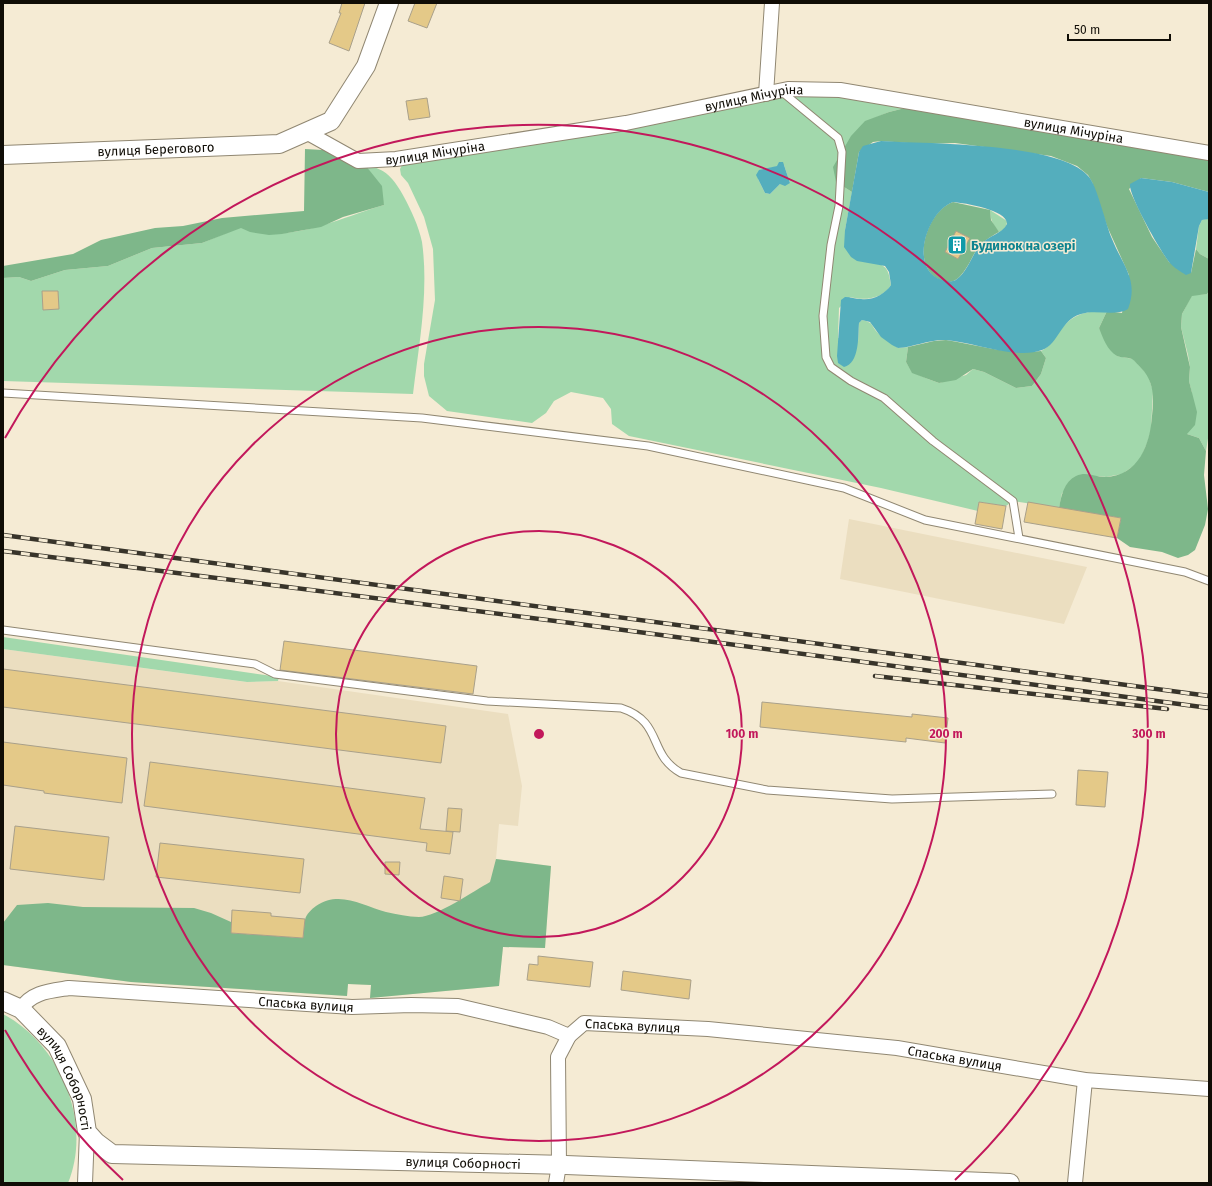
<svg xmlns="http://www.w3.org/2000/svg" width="1212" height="1186" font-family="'Fira Sans',sans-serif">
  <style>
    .built { fill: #ebdec0 }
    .green { fill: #a2d8ac; fill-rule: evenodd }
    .forest { fill: #7eb78a }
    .water { fill: #54aebd; fill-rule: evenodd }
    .building { fill: #e4c988; stroke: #a9a08a }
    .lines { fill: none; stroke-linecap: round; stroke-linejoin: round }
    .service-casing { stroke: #908772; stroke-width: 9 }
    .minor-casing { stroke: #908772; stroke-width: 16 }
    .tertiary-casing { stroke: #908772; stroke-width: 20 }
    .service { stroke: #fff; stroke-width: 7 }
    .minor { stroke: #fff; stroke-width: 14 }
    .tertiary { stroke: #fff; stroke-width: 18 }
    .rail-casing { stroke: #38342a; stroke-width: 4.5 }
    .rail { stroke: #f5ebd4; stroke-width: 3; stroke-dasharray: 9; stroke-linecap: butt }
    .ring { fill: none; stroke: #c2185b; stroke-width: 2 }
    .labels { text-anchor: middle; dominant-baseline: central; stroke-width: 3; stroke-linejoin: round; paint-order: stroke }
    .street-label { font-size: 13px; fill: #100d06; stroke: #f5ebd4 }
    .culture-label { font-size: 13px; font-weight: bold; fill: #0d838f; stroke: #f5ebd4; text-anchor: start }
    .centre { fill: #c2185b; stroke: #f5ebd4; stroke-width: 2 }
    .ring-label { font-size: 12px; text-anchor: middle; font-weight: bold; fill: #c2185b; stroke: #f5ebd4; stroke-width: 3; stroke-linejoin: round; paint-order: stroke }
  </style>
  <rect width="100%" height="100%" fill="#f5ebd4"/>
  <g class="built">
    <polygon points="849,519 1047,559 1087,567 1064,624 840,579"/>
    <polygon points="3,649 246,682 278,681 508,714 522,786 518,826 499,824 496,859 551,866 545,948 503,947 499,986 370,998 371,985 348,984 347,996 131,982 3,965"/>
  </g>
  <g class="green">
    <path d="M793,93L840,94L909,107L889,112L865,122L836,182L852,192L845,230L868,262C886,265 888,266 891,285C882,299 865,301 850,297L839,308L838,338L858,342L859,323L862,320C875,323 870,325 878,333C883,338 892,343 898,348L908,347L906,362L912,372L928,379L939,383L966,375L973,369L984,372L1016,388L1032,386L1041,374L1046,358L1041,351C1049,347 1053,341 1058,333C1072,314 1084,311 1107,311L1099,328L1117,356L1133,359L1148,375L1153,391L1151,429L1148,441L1139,462L1122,474L1106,477L1097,476L1062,493L1059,508L1013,501L1006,506L979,502L978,511L881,488L629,436L612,424L611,409L603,398L571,392L554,401L546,413L532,423L447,411L429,396L424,376V364L435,300L433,249L424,217L408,183L401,175L400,169L403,163ZM784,165L790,183L780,184L770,194L765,193L758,179L765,169Z"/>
    <path d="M366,166C385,167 395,180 404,197C411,210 419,227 422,242C429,292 419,344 413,394L3,381V278L19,277L31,281L65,270L108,266L152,248L202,243L241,227C283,247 342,217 384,205L372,175Z"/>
    <path d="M990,210L1007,221C1007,227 1004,230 999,232C993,226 990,218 990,210Z"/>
    <polygon points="1207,219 1209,219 1209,259 1200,254 1196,249 1199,226 1202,220"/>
    <polygon points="1209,291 1209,432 1206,451 1199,438 1187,434 1192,393 1189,381 1190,367 1188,355 1181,327 1182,314 1192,295 1207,294"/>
    <polygon points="3,637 279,677 278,681 247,682 3,649"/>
    <path d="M3,1014C60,1044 93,1122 68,1183H3Z"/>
  </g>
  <g class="forest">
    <path d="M909,107L1209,158V192L1172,182L1141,178L1129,189L1152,237L1169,262L1191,273L1196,249L1200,254L1209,259V291L1207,294L1192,296L1182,314L1181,327L1190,367L1189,381L1197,412L1195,425L1187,434L1199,438L1206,451L1204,475L1208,509L1205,525L1195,550L1188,555L1178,558L1162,552L1130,547L1117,538L1121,518L1059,508C1061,496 1064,482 1076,476C1087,471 1094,477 1105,477C1139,476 1150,444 1152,416C1154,397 1154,381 1141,368C1138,365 1135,361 1132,359C1128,357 1121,358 1117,356C1107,350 1103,338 1099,328L1107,311L1122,313L1129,275L1107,226L1092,182L1088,175L1077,166L1051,156L955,143L921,144L881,141L873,142L859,152L852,192L836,182L833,167L851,136L865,121L889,112Z"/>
    <polygon points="305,149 323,150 366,166 382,186 384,205 343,217 321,227 282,234 269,235 250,232 241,228 202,243 152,248 108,266 65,270 31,281 19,277 3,278 3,266 73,254 101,240 155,228 183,226 222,218 304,211"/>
    <path d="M953,202L990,210L991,220L999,232C990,237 983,241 977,249C971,258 962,283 948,282C907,276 924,212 953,202Z"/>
    <path d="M946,340C977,345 1009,355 1041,351L1046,358L1041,374L1032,386L1016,388L984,372L973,369L956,380L939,383L928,379L912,373L906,362L908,347L934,341Z"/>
    <path d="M496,859L551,866L545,948L503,947L499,986L370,998L371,985L348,984L347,996L131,982L3,965V923L17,905L48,903L83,907L194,908L211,913L231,922V933L303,938C304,932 303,925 305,920C306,914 312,909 316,906C340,890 363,906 386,912C397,914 408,917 419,917C436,917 474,891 490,882Z"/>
  </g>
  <g class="water">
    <path d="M881,141C925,144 1062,142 1089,177C1097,186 1106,225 1112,239C1123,266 1139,280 1128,309C1115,317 1096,309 1081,314C1060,320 1059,344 1042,350C1017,360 973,342 946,340C930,339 914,347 898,348L892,345L881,337L870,322L862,320L859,323C858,335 860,363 844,367L838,363L837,356L841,300L845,297C851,297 855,299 861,299C872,301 885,294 891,285L889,272L885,266L857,261L851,257L844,247L845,230L859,152L863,146ZM953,202C965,203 1008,210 1007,224C1002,234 988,236 981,244C972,254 968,271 957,279C952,283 947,281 942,280C908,269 927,211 953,202Z"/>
    <polygon points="779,162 783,162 790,183 785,186 780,184 770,194 765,193 756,175 759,170 777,166"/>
    <path d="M1141,178L1172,182L1209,192V219L1202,220L1199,226L1191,273L1186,275C1180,271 1174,268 1169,262C1161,252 1128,195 1130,184Z"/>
  </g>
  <g class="building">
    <polygon points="342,3 365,3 349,51 329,43 341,13 339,13"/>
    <polygon points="415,3 437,3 427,28 408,21"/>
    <polygon points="427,98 430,117 409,120 406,101"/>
    <polygon points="956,231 970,238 958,259 945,252"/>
    <polygon points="42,291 58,291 59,309 43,310"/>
    <polygon points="979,502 1006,506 1002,529 975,524"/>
    <polygon points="1028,502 1121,518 1117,538 1024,522"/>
    <polygon points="284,641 477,666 473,694 280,670"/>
    <polygon points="3,669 446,726 441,763 3,707"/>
    <polygon points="762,702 912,717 912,714 948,718 945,743 906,738 906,742 760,727"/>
    <polygon points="3,742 127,758 122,803 44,793 44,791 3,785"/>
    <polygon points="150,762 425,798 420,829 453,832 450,854 426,851 427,843 144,806"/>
    <polygon points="1078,770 1108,772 1105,807 1076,805"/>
    <polygon points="448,808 462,809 460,832 446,831"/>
    <polygon points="15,826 109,837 104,880 10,869"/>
    <polygon points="160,843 304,859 300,893 156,877"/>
    <polygon points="385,862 400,862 399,875 385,874"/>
    <polygon points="444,876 463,879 460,901 441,898"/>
    <polygon points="232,910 271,913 271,916 305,919 303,938 231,933"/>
    <polygon points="538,956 593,962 590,987 527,980 529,964 538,965"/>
    <polygon points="623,971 691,980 689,999 621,990"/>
  </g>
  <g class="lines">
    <g class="service-casing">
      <g id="service">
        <polyline points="781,91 838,138 842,152 839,206 831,245 823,316 826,357 831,367 851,381 884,398 933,441 1013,501 1019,538"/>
        <polyline points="3,393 422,418 648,446 844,488 925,520 1185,572 1209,581"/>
        <path d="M3,630L255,664L275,674L487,701L621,708C664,722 647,754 681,773L767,790L892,799L1052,794"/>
      </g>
    </g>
    <g class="minor-casing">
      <g id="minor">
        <polyline points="766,94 772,3"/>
        <path id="s1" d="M306,132L358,161L396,159L626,123L788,89L840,90L1209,153"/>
        <path id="s2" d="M21,1009C31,992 50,991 69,988L352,1007L411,1005L458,1006L548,1027L569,1036L584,1023L708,1029L897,1048L1085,1080L1209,1089"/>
        <polyline points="85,1183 87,1132"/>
        <polyline points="556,1183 559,1165 558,1057 569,1036"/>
        <polyline points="1075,1183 1085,1080"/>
      </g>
    </g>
    <g class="tertiary-casing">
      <g id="tertiary">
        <path id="s3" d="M3,155L279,144L331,121L366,66L389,3"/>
        <path id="s4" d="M3,1001L21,1009L57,1046L82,1099L87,1132L96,1142L112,1154L566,1165L1010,1183"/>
      </g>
    </g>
    <use href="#service" class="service"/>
    <use href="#minor" class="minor"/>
    <use href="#tertiary" class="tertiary"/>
    <g class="rail-casing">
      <g id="rail">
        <polyline points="3,535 1209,696"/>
        <polyline points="3,551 571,623 1209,708"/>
        <polyline points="875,676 1167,709"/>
      </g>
    </g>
    <use href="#rail" class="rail"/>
  </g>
  <g class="ring">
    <circle cx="539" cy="734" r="203"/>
    <circle cx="539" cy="734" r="407"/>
    <path d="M123 1180A610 610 0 0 1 5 1030M5 438A610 610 0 1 1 955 1180"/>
  </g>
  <defs>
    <g id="building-square" transform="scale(1)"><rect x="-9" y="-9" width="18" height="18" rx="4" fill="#0f9aa8" stroke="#f5ebd4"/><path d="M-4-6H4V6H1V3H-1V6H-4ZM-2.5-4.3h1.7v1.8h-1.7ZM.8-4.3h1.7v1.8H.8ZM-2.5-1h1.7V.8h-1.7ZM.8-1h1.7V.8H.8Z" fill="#fff"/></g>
  </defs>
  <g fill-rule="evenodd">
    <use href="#building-square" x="957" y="245"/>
  </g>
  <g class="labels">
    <g class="street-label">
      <text stroke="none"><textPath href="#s1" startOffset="461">вулиця Мічуріна</textPath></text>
      <text stroke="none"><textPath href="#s1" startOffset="785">вулиця Мічуріна</textPath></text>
      <text stroke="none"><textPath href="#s3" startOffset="153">вулиця Берегового</textPath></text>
      <text stroke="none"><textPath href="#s1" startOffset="137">вулиця Мічуріна</textPath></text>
      <text stroke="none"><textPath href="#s2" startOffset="292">Спаська вулиця</textPath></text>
      <text stroke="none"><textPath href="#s2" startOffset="628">Спаська вулиця</textPath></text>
      <text stroke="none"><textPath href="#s2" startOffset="952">Спаська вулиця</textPath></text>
      <text stroke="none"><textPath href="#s4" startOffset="104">вулиця Соборності</textPath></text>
      <text stroke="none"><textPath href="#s4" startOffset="548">вулиця Соборності</textPath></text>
    </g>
    <g class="culture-label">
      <text x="971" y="245">Будинок на озері</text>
    </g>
  </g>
  <circle cx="539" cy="734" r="6" class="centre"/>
  <g class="ring-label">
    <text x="742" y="738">100 m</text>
    <text x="946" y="738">200 m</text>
    <text x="1149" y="738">300 m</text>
  </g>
  <rect width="1212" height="1186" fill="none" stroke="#100d06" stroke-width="8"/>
  <path d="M1068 34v6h102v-6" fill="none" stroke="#100d06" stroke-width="2"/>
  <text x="1074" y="34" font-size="12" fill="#100d06" stroke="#f5ebd4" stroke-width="3" paint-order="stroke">50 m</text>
</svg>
